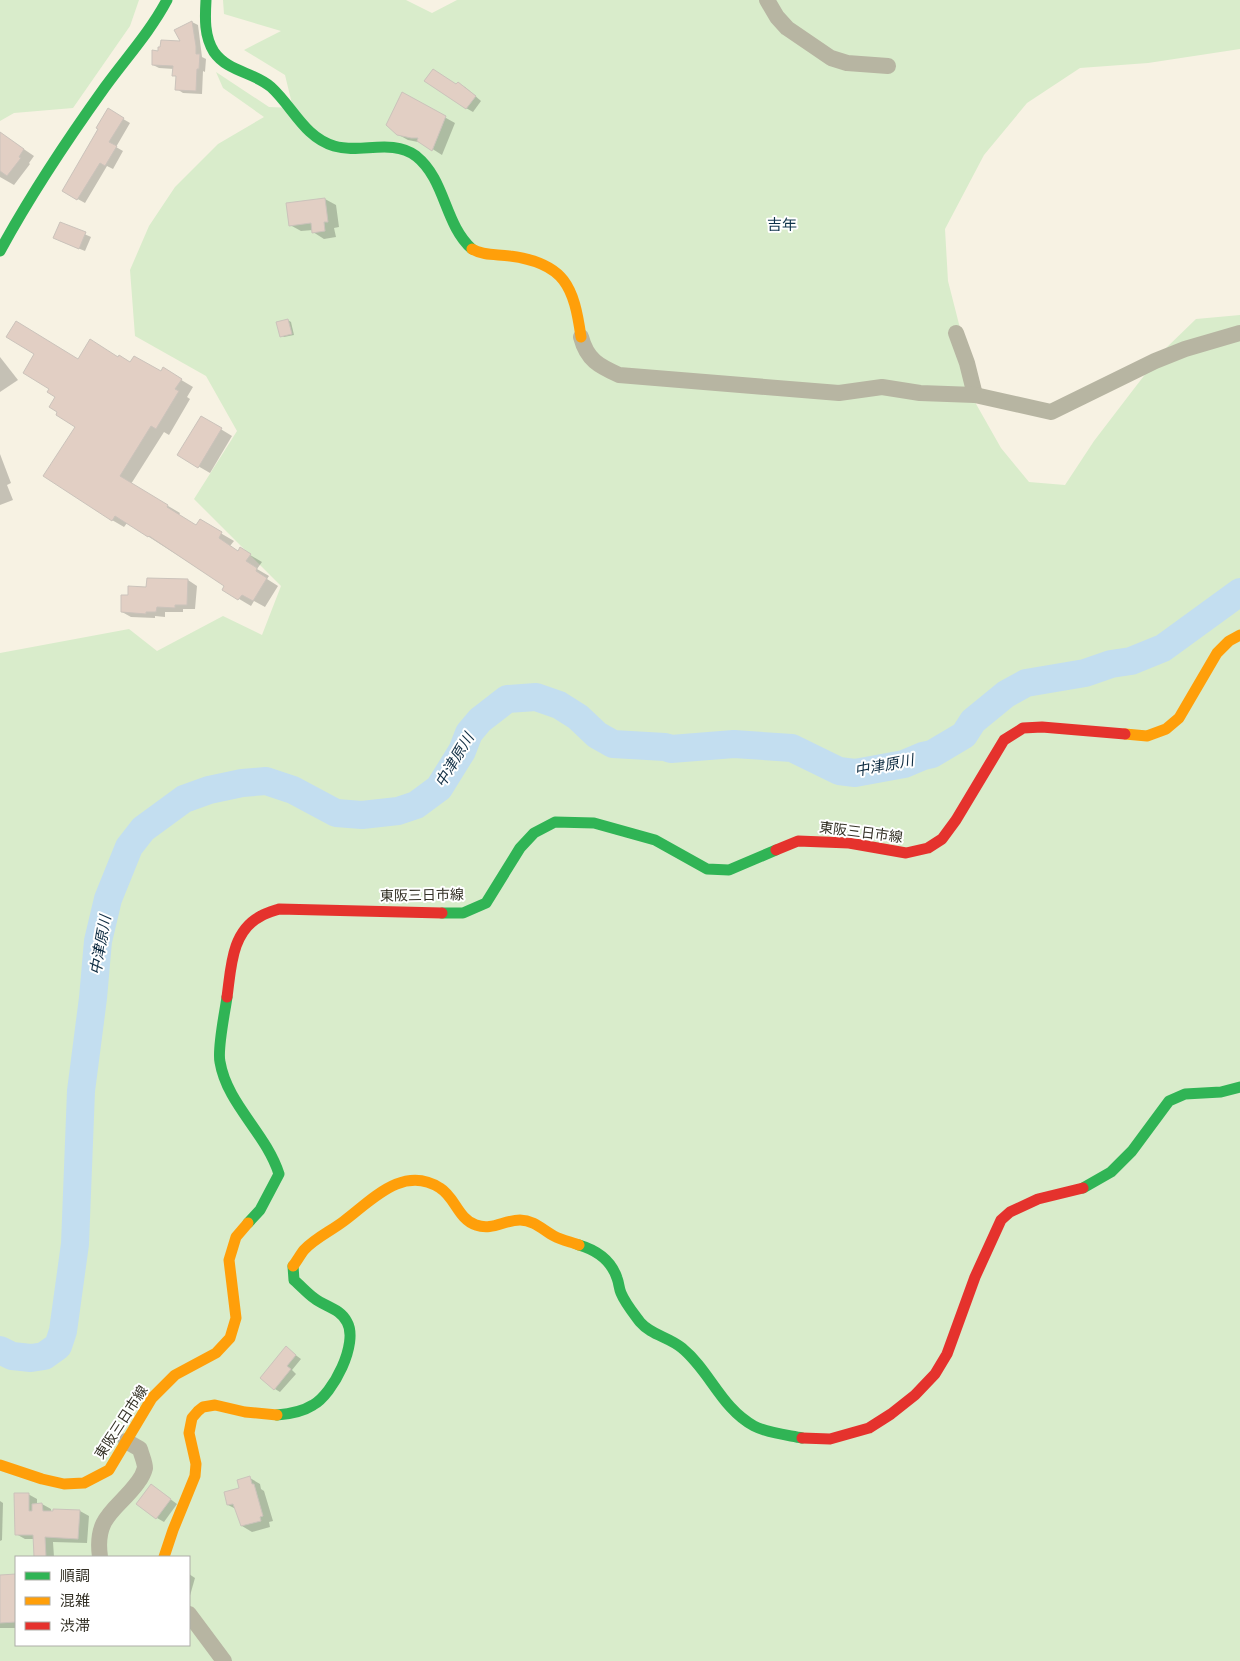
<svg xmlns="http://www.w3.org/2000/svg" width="1240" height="1661" font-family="'Space Grotesk','Noto Sans JP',sans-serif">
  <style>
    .green { fill: #d9eccb; fill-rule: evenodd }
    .shadow { fill: #0003 }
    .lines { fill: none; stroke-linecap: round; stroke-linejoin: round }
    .river { stroke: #c3def0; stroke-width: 28 }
    .building { fill: #e2cfc4; stroke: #cbc3bb }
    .street { stroke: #b7b5a2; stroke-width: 16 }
    .fast { stroke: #30b455; stroke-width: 11 }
    .slow { stroke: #ff9f0a; stroke-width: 11 }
    .jam { stroke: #e5322d; stroke-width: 11 }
    .labels { text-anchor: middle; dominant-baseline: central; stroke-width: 4; stroke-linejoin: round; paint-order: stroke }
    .street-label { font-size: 14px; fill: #343126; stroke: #fff }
    .neighbourhood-label { font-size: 15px; fill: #0e324a; stroke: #fff }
    .water-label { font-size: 15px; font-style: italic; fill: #102e43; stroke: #fff }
  </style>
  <rect width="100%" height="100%" fill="#f7f2e3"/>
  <g class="green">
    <polygon points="0,0 139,0 130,26 73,108 14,113 0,121"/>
    <path d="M223,0H406L432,13L457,0H1240V49L1148,63L1080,68L1027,103L984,155L945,229L948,281L961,332L967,388L1001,448L1029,482L1065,485L1094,441L1133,390L1164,350L1196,319L1240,315V1661H0V653L129,629L157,651L223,616L262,635L281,586L194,499L237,431L206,376L135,336L130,270L149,226L175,187L218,144L264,117L223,88L216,72L269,107L293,108L285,75L244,50L281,31L224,14ZM16,1557H189V1645H16Z"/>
  </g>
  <g class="shadow">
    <polygon points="192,22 198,25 202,57 206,59 205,72 203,71 202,94 183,93 177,89 177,77 174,75 174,69 159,68 153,65 159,52 182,42"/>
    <polygon points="456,85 465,87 481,101 473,112 466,108"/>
    <polygon points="403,94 455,123 442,155 423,143 408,140 397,134"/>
    <polygon points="108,110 130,123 116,147 123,151 113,169 107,166 85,203 63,191 100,129"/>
    <polygon points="0,133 34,156 29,163 30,164 14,185 0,177"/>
    <polygon points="325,199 336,205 339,227 334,228 336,237 324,239 313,232 313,230 301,231 290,225"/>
    <polygon points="60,223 91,237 85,251 60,241"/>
    <polygon points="288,320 291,322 294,335 284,337 281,335"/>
    <polygon points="0,357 18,380 0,392"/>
    <polygon points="118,358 161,373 163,369 193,387 187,397 190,399 169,435 164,432 131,484 180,513 179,515 196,526 200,521 234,541 230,546 238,552 240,549 262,562 257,569 269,576 267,579 278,586 265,607 254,601 251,606 224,590 226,586 127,523 124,527 112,520 77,427 79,360"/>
    <polygon points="201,417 232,436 210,473 179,455"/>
    <polygon points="0,454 11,483 7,485 13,500 0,505"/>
    <polygon points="188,580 197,586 195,609 183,609 183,612 165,612 165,617 155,616 155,618 131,617 122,612 129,597"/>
    <polygon points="286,1348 301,1359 292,1370 296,1374 280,1392 275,1389"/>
    <polygon points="250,1478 260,1484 261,1489 264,1491 273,1521 269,1522 270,1527 252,1532 242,1526 236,1509 228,1505"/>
    <polygon points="158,1490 177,1504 164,1522 157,1518"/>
    <polygon points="28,1494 37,1499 37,1505 42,1504 51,1509 51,1512 54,1512 54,1510 80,1511 89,1516 87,1543 53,1542 54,1557 39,1557 35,1555 34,1539 25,1539 16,1534"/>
    <polygon points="0,1501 3,1503 2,1540 0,1541"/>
    <polygon points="189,1574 195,1578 189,1599"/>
    <polygon points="16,1575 16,1628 0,1628 0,1576"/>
  </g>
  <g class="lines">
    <polyline class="river" points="0,1350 12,1356 31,1358 44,1356 58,1346 63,1331 75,1244 81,1091 93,998 98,941 108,899 129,847 143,829 184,799 209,790 242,783 266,781 293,790 336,813 362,815 398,811 416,805 439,788 462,751 469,733 480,720 507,699 536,697 559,705 578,717 597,735 613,744 665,747 671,749 734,744 792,748 839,771 855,773 904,764 923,756 932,754 964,735 973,721 1006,694 1026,683 1085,673 1111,664 1131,661 1163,648 1240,592"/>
  </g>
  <g class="building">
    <polygon points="192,21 196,46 196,54 200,54 199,69 197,69 196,91 175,90 176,76 172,76 173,66 152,65 152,50 158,51 158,47 160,47 161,40 180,41 174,30"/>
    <polygon points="433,69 456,84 458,82 476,96 466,109 424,81"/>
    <polygon points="402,92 446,116 432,151 417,141 418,138 411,138 397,135 386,125"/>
    <polygon points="108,108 124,118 109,142 117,146 105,166 100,163 77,200 62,191 98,129 96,128"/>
    <polygon points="0,132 24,149 19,157 21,158 7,176 0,171"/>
    <polygon points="325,198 328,222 324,222 325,231 312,233 311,223 289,226 286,203"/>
    <polygon points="60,222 86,232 79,249 53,238"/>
    <polygon points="288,319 292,334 280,337 276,322"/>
    <polygon points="16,321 78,359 90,339 118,357 119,355 130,362 134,356 161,371 163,367 182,379 175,389 179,391 156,429 151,426 120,476 168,505 167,507 196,525 200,519 222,532 219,538 238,551 240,547 251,554 246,561 257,568 256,571 267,578 253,601 242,595 238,600 222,590 224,586 149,536 148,537 115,516 112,521 43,476 75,427 56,415 57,412 49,407 55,397 47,392 49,389 23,373 34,354 6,337"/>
    <polygon points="201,416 222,428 198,468 177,455"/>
    <polygon points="147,578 188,579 187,605 175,605 175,608 157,607 156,612 146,612 146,614 121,612 121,595 128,595 128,586 146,587"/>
    <polygon points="286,1346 296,1355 287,1366 291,1369 274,1390 260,1378"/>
    <polygon points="250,1476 252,1484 254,1484 263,1516 260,1517 261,1521 241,1526 233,1504 227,1505 224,1492 239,1488 237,1480"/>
    <polygon points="151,1484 171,1499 156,1519 136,1504"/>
    <polygon points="14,1493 29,1493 29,1511 32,1511 32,1504 42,1503 43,1511 53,1511 53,1509 80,1510 78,1539 45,1537 46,1557 34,1557 33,1535 15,1535"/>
    <polygon points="16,1574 16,1622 0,1623 0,1575"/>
  </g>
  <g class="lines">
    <g class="street">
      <polyline points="767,0 777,17 787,28 831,58 847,63 888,66"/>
      <polyline points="956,333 967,363 975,395"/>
      <path d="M581,337C587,360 599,366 619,375L839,393L882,387L920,393L975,395L1051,412L1155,361L1185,349L1240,333"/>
      <path d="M100,1557C94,1515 118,1510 138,1482C141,1478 144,1472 145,1468C145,1462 141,1454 140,1449L126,1441"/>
      <polyline points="189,1614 224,1661"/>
    </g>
    <g class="fast">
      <path d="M206,0C205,18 204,36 214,52C228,72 254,72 271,87C293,107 304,137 334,146C360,154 392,138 416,156C446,180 444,224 472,249"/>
      <path d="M0,251C31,194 67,140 105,87C126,58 150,32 167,0"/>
      <polyline points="442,913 463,913 486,903 520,848 534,833 555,822 594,823 655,840 707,869 729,870 776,850"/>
      <path d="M227,997C225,1012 217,1049 220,1062C227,1104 266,1133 279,1174L260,1210L248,1223"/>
      <polyline points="1083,1188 1111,1172 1132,1151 1169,1101 1185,1094 1221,1092 1240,1087"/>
      <path d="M579,1245C596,1250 611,1260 617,1278C619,1283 619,1289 621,1293C625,1303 634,1314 640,1322C651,1335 669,1337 682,1348C710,1371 721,1408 754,1426C767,1433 787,1435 802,1438"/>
      <path d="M277,1415C290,1414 302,1412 313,1405C333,1394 359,1343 347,1322C340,1308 325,1307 314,1298C307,1293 301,1286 294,1280L293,1266"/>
    </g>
    <g class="slow">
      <path d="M472,249C484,256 497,254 510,256C565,263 574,287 581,337"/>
      <polyline points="1125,734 1147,736 1166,729 1179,718 1217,653 1229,641 1240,635"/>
      <path d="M293,1266C297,1261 300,1255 304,1250C315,1238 331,1231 344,1221C371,1201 403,1164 440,1188C455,1197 458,1219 476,1225C492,1231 504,1220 520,1220C534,1220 543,1230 554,1236C561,1240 571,1242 579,1245"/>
      <polyline points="0,1465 42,1479 64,1484 84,1483 109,1470 152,1398 175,1375 216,1353 230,1338 236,1318 229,1260 236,1237 248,1223"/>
      <polyline points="164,1557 173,1530 195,1476 196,1464 189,1433 192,1418 198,1411 203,1407 215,1405 245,1412 277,1415"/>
    </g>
    <g class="jam">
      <polyline points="776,850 798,841 849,843 906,853 928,848 942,839 956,820 1004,740 1023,728 1042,727 1125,734"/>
      <path d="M227,997C231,969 231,931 261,916C266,913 273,911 279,909L442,913"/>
      <polyline points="802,1438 830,1439 869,1428 891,1414 915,1395 935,1374 947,1354 975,1277 1001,1220 1010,1212 1038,1199 1083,1188"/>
    </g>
  </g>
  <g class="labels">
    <g class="street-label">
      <text transform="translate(861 832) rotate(7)">東阪三日市線</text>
      <text transform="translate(422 895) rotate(-1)">東阪三日市線</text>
      <text transform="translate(121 1422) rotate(-57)">東阪三日市線</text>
    </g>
    <g class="neighbourhood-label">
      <text x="782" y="224">吉年</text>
    </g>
    <g class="water-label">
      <text transform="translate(454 760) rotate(-59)">中津原川</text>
      <text transform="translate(884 765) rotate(-11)">中津原川</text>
      <text transform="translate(100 945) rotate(-80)">中津原川</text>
    </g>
  </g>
  <rect x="15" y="1556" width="175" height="90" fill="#ffffff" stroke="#aeada8"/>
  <rect x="25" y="1572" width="25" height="8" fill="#30b455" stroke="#aeada8"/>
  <text x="60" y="1581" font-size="15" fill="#343126">順調</text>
  <rect x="25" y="1597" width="25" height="8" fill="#ff9f0a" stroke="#aeada8"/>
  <text x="60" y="1606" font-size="15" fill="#343126">混雑</text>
  <rect x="25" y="1622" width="25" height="8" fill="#e5322d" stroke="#aeada8"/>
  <text x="60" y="1631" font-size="15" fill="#343126">渋滞</text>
</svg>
